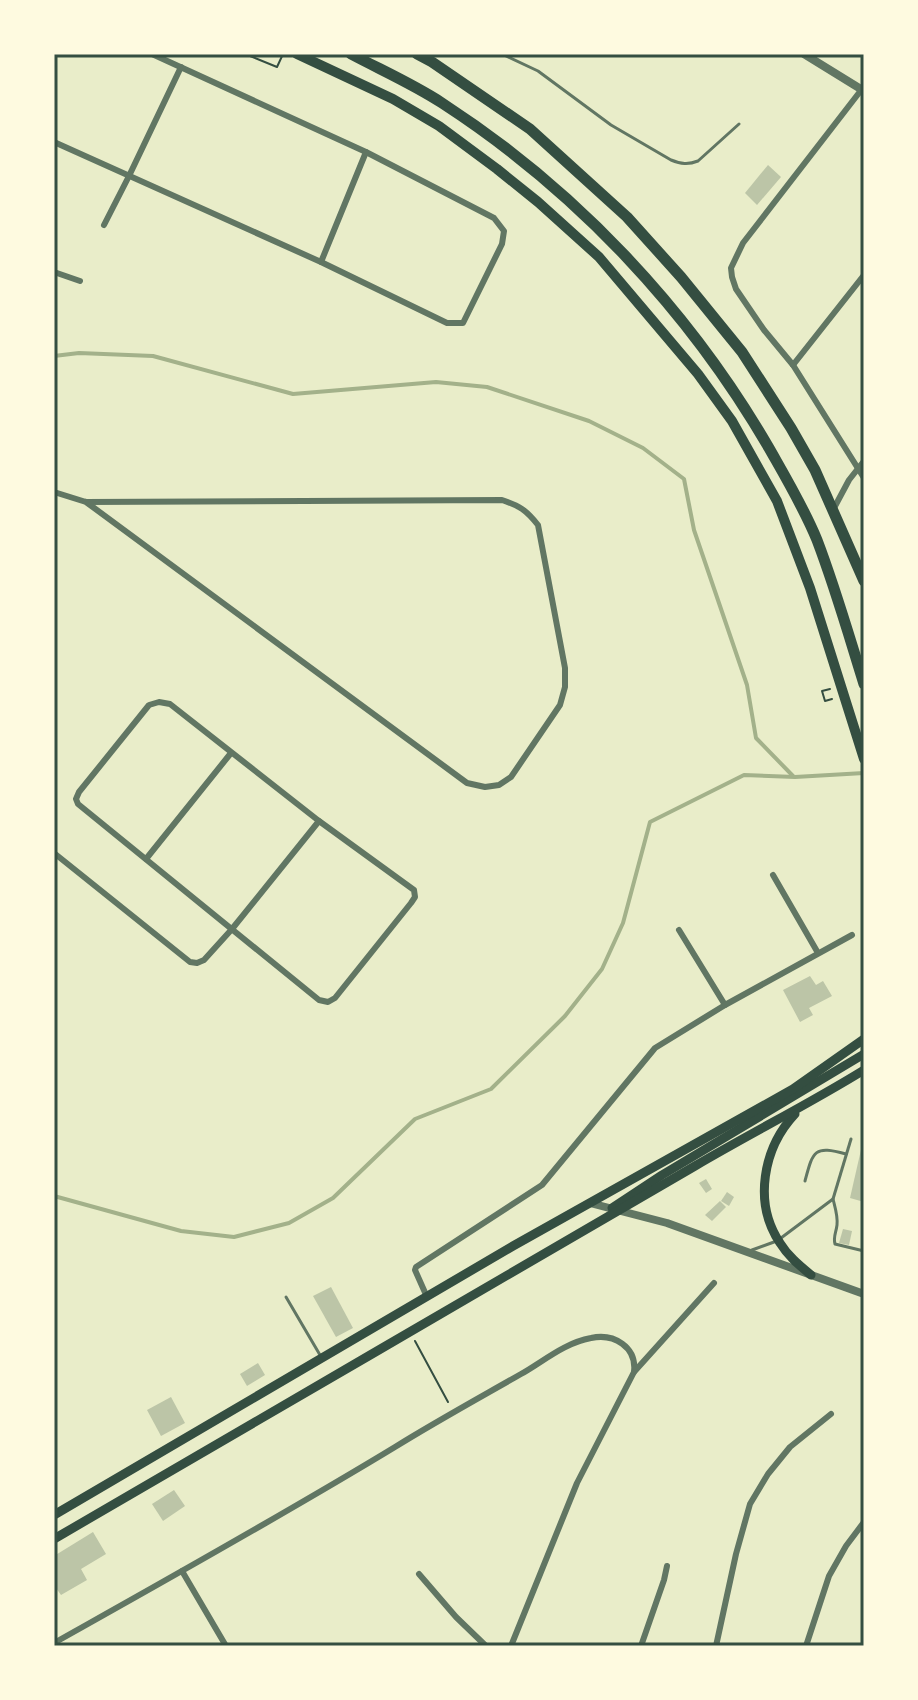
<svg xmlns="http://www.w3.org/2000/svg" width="918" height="1700" font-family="Commissioner,sans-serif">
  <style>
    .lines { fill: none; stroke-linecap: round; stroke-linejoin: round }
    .stream { stroke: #a3b18a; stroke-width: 4 }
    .building { fill: #bcc5a7 }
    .path { stroke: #344e41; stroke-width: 2 }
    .service { stroke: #617663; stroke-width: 3 }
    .minor { stroke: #617663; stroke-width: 6 }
    .tertiary { stroke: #617663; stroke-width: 8 }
    .secondary { stroke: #344e41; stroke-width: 9 }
    .primary { stroke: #344e41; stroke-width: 10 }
    .trunk { stroke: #344e41; stroke-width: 11 }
    .neatline { fill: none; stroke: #344e41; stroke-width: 3 }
  </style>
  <rect width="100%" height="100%" fill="#e9edc9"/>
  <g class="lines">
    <g class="stream">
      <polyline points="54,356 79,353 153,356 293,394 436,382 487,387 589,421 643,448 684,479 694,530 747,685 756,738 793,776"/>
      <polyline points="54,1196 181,1231 234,1237 289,1223 333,1198 415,1119 491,1089 565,1016 602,969 623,923 650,822 744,775 795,777 864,773"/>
    </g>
  </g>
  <g class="building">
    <polygon points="768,165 781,177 757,205 745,193"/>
    <polygon points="810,976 816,985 823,981 832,996 809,1008 813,1015 800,1022 783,990"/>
    <polygon points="863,1141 864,1142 864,1202 850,1198"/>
    <polygon points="706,1179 712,1189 706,1193 699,1183"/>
    <polygon points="727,1192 734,1197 729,1206 721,1201"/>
    <polygon points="720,1201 726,1207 712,1221 705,1215"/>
    <polygon points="843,1229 852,1231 849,1245 839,1243"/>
    <polygon points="331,1287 353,1328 336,1337 313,1296"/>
    <polygon points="258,1363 265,1375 247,1386 240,1374"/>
    <polygon points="171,1397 185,1423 161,1436 147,1410"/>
    <polygon points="174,1490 185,1506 163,1521 152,1504"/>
    <polygon points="93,1532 106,1554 81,1569 87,1580 61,1595 56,1588 54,1589 54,1556"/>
  </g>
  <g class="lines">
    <g class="path">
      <polyline points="245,54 277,67 283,54"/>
      <polyline points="830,689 822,691 825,701 832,699"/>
      <polyline points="415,1341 448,1402"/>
    </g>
    <g class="service">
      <path d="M502,54L538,71L611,125L671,160C681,164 688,165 698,161L739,124"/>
      <path d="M805,1181C813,1151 814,1145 846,1154"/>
      <polyline points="833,1199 851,1139"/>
      <path d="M781,1238L833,1199C835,1207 838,1216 837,1225C836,1233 833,1237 835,1244L864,1251"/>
      <polyline points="752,1250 774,1242"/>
      <polyline points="286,1297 320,1355"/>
    </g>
    <g class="minor">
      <polyline points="862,89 743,243 731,268 732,277 736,289 764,330 793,365 864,478"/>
      <polyline points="54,142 321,262 447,323 463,323 502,244 504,231 494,218 366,152 152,54"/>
      <polyline points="104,225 129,176 181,67"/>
      <polyline points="321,262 366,152"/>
      <polyline points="54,272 80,281"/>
      <polyline points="793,365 864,275"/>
      <path d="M54,492L86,502L502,500C520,506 526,510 538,525L565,668V687L560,705L511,777L499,785L485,787L467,783L86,502"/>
      <polyline points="833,510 849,480 864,461"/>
      <polygon points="159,702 170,704 319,821 414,890 415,897 411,903 335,998 328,1002 319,1000 78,804 76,799 79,792 149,705"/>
      <polyline points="54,853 190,962 197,963 204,960 232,929 319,821"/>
      <polyline points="146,859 231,753"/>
      <polyline points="773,875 818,953"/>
      <polyline points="679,930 725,1005"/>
      <polyline points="427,1297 415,1270 416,1267 542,1185 655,1048 725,1005 852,935"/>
      <polyline points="182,1571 226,1646"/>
      <polyline points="419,1574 456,1617 486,1646"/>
      <path d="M54,1643C168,1579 283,1515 395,1447C437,1421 479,1398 521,1374C544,1361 564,1343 591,1338C614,1333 637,1347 634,1372"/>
      <polyline points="511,1646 577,1483 634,1372 714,1283"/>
      <polyline points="641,1646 664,1580 667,1566"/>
      <polyline points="716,1646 736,1554 750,1504 768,1474 790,1447 831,1414"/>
      <polyline points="806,1646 829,1576 846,1546 864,1522"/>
    </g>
    <g class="tertiary">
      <polyline points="804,54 864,91"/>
      <polyline points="590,1203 667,1223 864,1294"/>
    </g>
    <g class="secondary">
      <path d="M795,1114C763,1148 753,1203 780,1243C788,1256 799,1265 811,1275"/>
      <polyline points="612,1208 662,1175 864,1054"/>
      <polyline points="54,1515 513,1246 793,1089 864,1039"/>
      <path d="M54,1539C268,1415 481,1290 695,1166C751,1133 809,1104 864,1070"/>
    </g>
    <polyline class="primary" points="297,54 393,99 439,126 497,169 538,202 599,257 698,374 732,421 777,501 810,588 864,759"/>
    <g class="trunk">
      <path d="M351,54C381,70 413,84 442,103C576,190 689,310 769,448C786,478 804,508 817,540C835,587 849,636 864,684"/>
      <polyline points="417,54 432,62 530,129 627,217 681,277 742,352 791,428 815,470 864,581"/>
    </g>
  </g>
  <rect width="918" height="1700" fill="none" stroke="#fefae0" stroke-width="112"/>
  <rect x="56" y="56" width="806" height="1588" class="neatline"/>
</svg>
